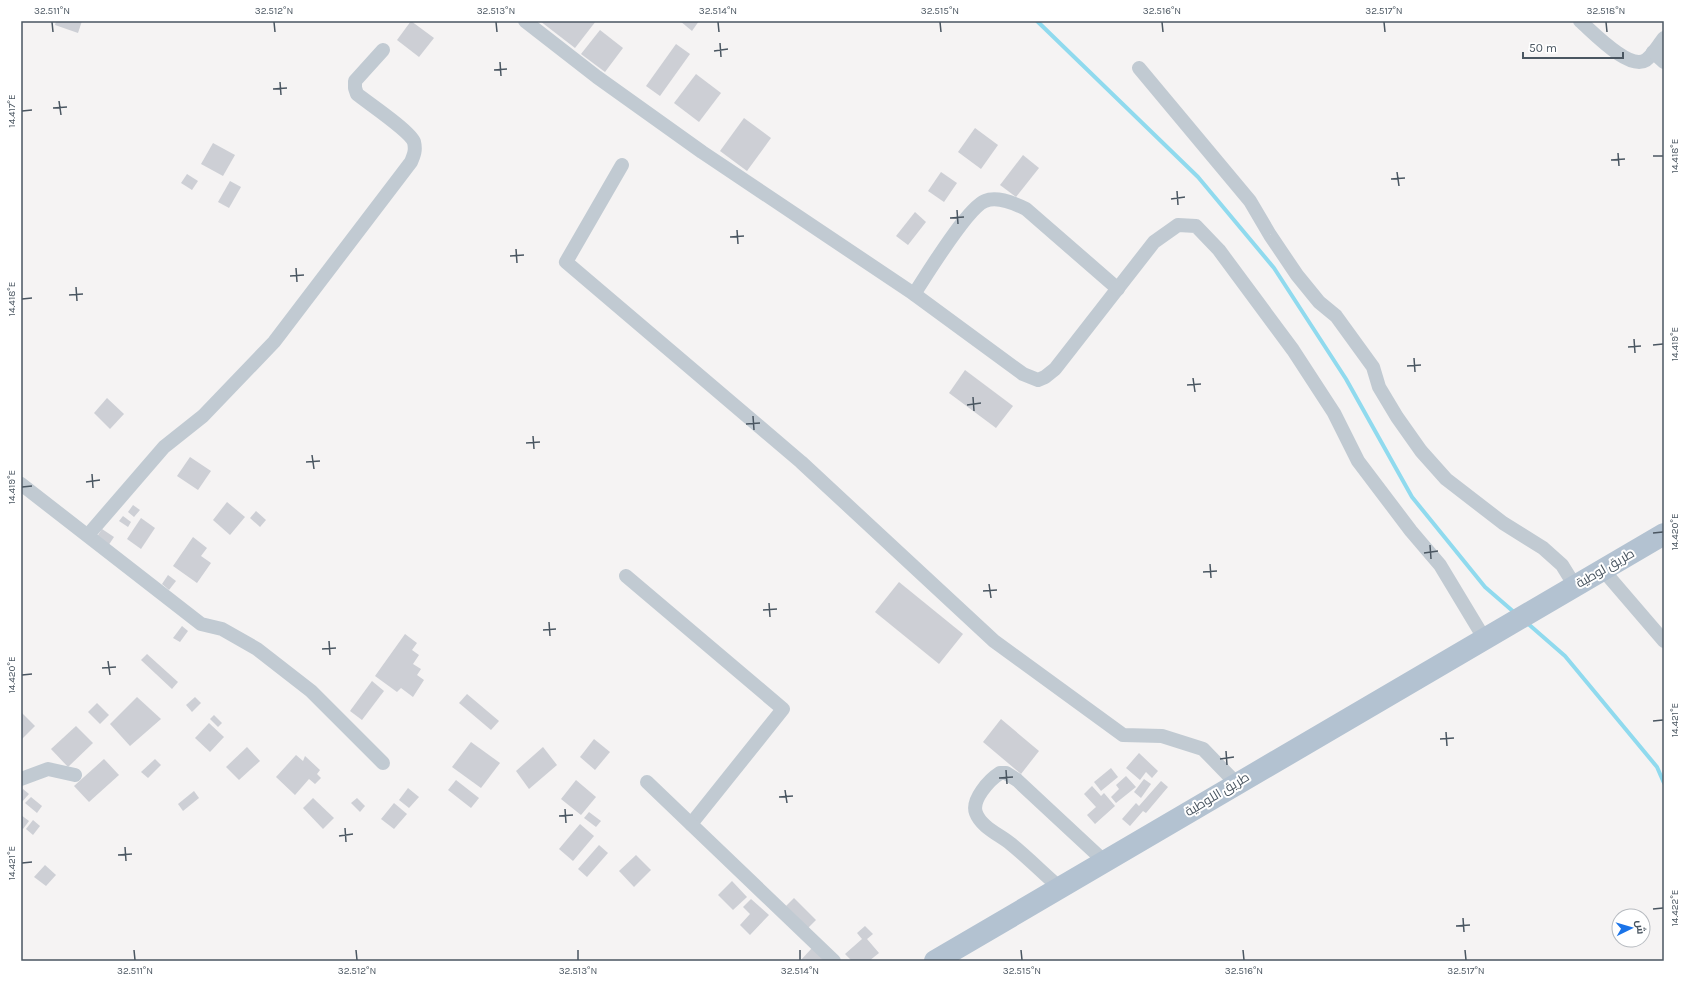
<svg xmlns="http://www.w3.org/2000/svg" width="1685" height="982" font-family="Karla,Cairo,sans-serif">
  <style>
    .lines { fill: none; stroke-linecap: round; stroke-linejoin: round }
    .stream { stroke: #90daee; stroke-width: 4 }
    .building { fill: #cdcfd5 }
    .minor { stroke: #c1cad2; stroke-width: 14 }
    .primary { stroke: #b3c2d1; stroke-width: 22 }
    .ticks { fill: none; stroke: #4a5661; stroke-width: 1.5 }
    .labels { text-anchor: middle; dominant-baseline: central; stroke-width: 4; stroke-linejoin: round; paint-order: stroke }
    .street-label { font-size: 13px; fill: #4a5661; stroke: #fff }
    .neatline { fill: none; stroke: #4a5661; stroke-width: 1.5 }
    .ticks-label { font-size: 10px; text-anchor: middle; fill: #4a5661 }
  </style>
  <rect width="100%" height="100%" fill="#f5f3f3"/>
  <g class="lines">
    <g class="stream">
      <polyline points="1037,21 1198,177 1274,268 1346,379 1412,497 1485,587 1515,613"/>
      <polyline points="1526,622 1565,656 1657,767 1664,783"/>
    </g>
  </g>
  <g class="building">
    <polygon points="56,21 82,21 78,33 55,25"/>
    <polygon points="411,21 434,38 419,57 397,40"/>
    <polygon points="540,21 596,21 575,48"/>
    <polygon points="680,21 699,21 692,31"/>
    <polygon points="600,30 623,48 605,72 581,54"/>
    <polygon points="676,44 690,54 660,96 646,86"/>
    <polygon points="696,74 721,93 699,122 674,103"/>
    <polygon points="744,118 771,138 747,171 720,151"/>
    <polygon points="975,128 998,145 981,169 958,152"/>
    <polygon points="213,143 235,155 223,176 201,164"/>
    <polygon points="1023,155 1039,168 1016,197 1000,185"/>
    <polygon points="941,172 957,183 944,202 928,191"/>
    <polygon points="187,174 198,181 192,190 181,183"/>
    <polygon points="230,181 241,187 229,208 218,202"/>
    <polygon points="915,212 926,222 908,245 896,236"/>
    <polygon points="965,370 1013,406 996,428 949,393"/>
    <polygon points="107,398 124,414 110,429 94,413"/>
    <polygon points="190,457 211,471 198,490 177,476"/>
    <polygon points="227,502 245,517 230,535 213,520"/>
    <polygon points="133,505 140,510 134,517 128,512"/>
    <polygon points="256,511 266,520 260,527 250,518"/>
    <polygon points="123,516 131,522 128,527 119,521"/>
    <polygon points="141,518 155,528 141,549 127,539"/>
    <polygon points="102,529 114,537 108,546 96,538"/>
    <polygon points="193,537 207,548 201,556 211,563 197,583 173,566"/>
    <polygon points="168,575 176,581 169,590 162,584"/>
    <polygon points="899,582 963,634 939,664 875,612"/>
    <polygon points="182,626 188,631 180,642 173,638"/>
    <polygon points="405,634 417,643 412,650 419,655 413,664 421,669 417,675 424,680 413,697 401,688 397,692 375,676"/>
    <polygon points="147,654 178,682 172,689 141,660"/>
    <polygon points="372,681 384,691 362,720 350,711"/>
    <polygon points="467,694 499,721 491,730 459,703"/>
    <polygon points="137,697 161,719 130,746 110,724"/>
    <polygon points="195,697 201,703 192,712 186,705"/>
    <polygon points="97,703 109,715 100,724 88,712"/>
    <polygon points="21,712 35,726 21,740"/>
    <polygon points="214,715 222,723 218,727 210,719"/>
    <polygon points="1001,719 1039,751 1021,774 983,742"/>
    <polygon points="209,723 224,737 210,752 195,738"/>
    <polygon points="76,726 93,743 68,767 51,749"/>
    <polygon points="594,739 610,752 595,770 580,757"/>
    <polygon points="471,742 500,763 481,788 452,767"/>
    <polygon points="247,747 260,761 239,780 226,767"/>
    <polygon points="543,747 557,765 529,789 516,771"/>
    <polygon points="1139,753 1158,771 1152,778 1146,772 1140,780 1126,768"/>
    <polygon points="296,755 303,761 305,756 320,770 317,774 321,778 315,784 309,779 295,795 276,777"/>
    <polygon points="104,759 119,775 89,802 74,786"/>
    <polygon points="155,759 161,765 148,778 141,772"/>
    <polygon points="1111,768 1118,777 1101,791 1094,782"/>
    <polygon points="1126,776 1136,787 1116,803 1111,797 1119,789 1116,785"/>
    <polygon points="1144,779 1151,784 1141,798 1134,792"/>
    <polygon points="456,780 479,798 471,808 448,790"/>
    <polygon points="576,780 596,797 581,815 561,799"/>
    <polygon points="1161,781 1168,787 1146,813 1143,811 1130,826 1122,819 1136,803 1139,806"/>
    <polygon points="1092,786 1101,796 1104,793 1115,806 1095,824 1087,815 1096,807 1084,794"/>
    <polygon points="408,788 419,797 409,808 399,800"/>
    <polygon points="23,789 29,794 21,803 21,792"/>
    <polygon points="194,791 199,798 183,811 178,804"/>
    <polygon points="31,797 42,806 37,813 25,803"/>
    <polygon points="313,798 334,818 323,829 303,808"/>
    <polygon points="357,798 365,806 360,812 351,803"/>
    <polygon points="394,803 407,814 394,829 381,819"/>
    <polygon points="589,812 601,821 596,827 584,818"/>
    <polygon points="21,815 29,821 23,829 21,827"/>
    <polygon points="33,820 40,826 33,835 26,829"/>
    <polygon points="580,824 594,836 573,861 559,849"/>
    <polygon points="599,845 608,853 587,877 578,869"/>
    <polygon points="636,855 651,870 634,887 619,871"/>
    <polygon points="45,865 56,875 46,886 34,877"/>
    <polygon points="732,881 747,897 733,910 718,895"/>
    <polygon points="794,898 816,920 807,929 785,907"/>
    <polygon points="751,899 769,915 750,935 740,925 750,914 743,907"/>
    <polygon points="865,926 873,934 867,939 879,953 869,961 852,961 845,954 862,939 857,933"/>
    <polygon points="812,948 826,961 800,961"/>
  </g>
  <g class="lines">
    <g class="minor">
      <polyline points="525,21 597,77 702,152 914,294 1023,374 1038,380 1045,377 1055,369 1154,242 1178,225 1196,226 1219,250 1293,350 1334,413 1358,461 1411,531 1440,565 1484,638"/>
      <path d="M1580,21C1593,32 1629,71 1646,60C1653,55 1659,44 1664,38"/>
      <polyline points="1653,52 1664,62"/>
      <polyline points="1139,68 1250,201 1270,235 1297,275 1319,302 1336,316 1373,367 1379,387 1397,417 1421,451 1446,479 1503,523 1543,548 1562,565 1575,586"/>
      <polyline points="622,165 566,262 801,462 994,641 1123,735 1162,736 1203,749 1236,783"/>
      <path d="M914,294C926,276 967,208 985,201C997,196 1014,203 1026,209L1118,289"/>
      <polyline points="21,484 201,624 222,629 257,649 311,691 383,763"/>
      <path d="M88,535L164,447L203,416L274,342L411,162C414,155 416,150 414,142C410,131 368,103 357,94L355,88V81L383,50"/>
      <polyline points="1603,570 1664,641"/>
      <polyline points="626,576 783,709 691,824"/>
      <polyline points="21,779 48,769 75,775"/>
      <polyline points="647,782 834,961"/>
      <path d="M1059,887C1043,873 1027,857 1011,844C1000,835 981,827 976,813C971,800 989,780 1000,773H1006L1017,780L1104,861"/>
    </g>
    <polyline class="primary" points="935,961 1664,534"/>
  </g>
  <path class="ticks" d="M52,22L53,32M274,22L275,32M496,22L497,32M718,22L719,32M940,22L941,32M1162,22L1163,32M1384,22L1385,32M1606,22L1607,32M720,43L721,57M714,51L728,49M500,62L501,76M494,70L507,69M280,82L281,95M273,89L287,88M59,101L61,115M53,108L67,107M22,111L32,110M1618,153L1619,166M1653,156H1663M1611,160L1625,159M1397,172L1399,186M1391,179L1405,178M1177,191L1178,205M1171,199L1185,197M957,210L958,224M950,218L964,217M737,230L738,244M730,237L744,236M516,249L517,263M510,256L524,255M296,268L297,282M290,276L304,275M76,287L77,301M69,295L83,294M22,299L32,298M1634,339L1635,353M1653,345L1663,344M1628,347L1641,346M1414,358L1415,372M1407,366L1421,365M1193,378L1195,392M1187,385L1201,384M973,397L974,411M967,405L981,403M753,416L754,430M746,424L760,423M533,436L534,449M526,443L540,442M312,455L314,469M306,462L320,461M92,474L93,488M86,482L100,480M22,487L32,486M1653,533L1663,532M1430,545L1431,559M1424,553L1438,551M1210,564L1211,578M1203,572L1217,571M989,584L991,598M983,591L997,590M769,603L770,617M763,610L777,609M549,622L550,636M543,630L556,629M329,641L330,655M322,649L336,648M108,661L110,675M102,668L116,667M22,675L32,674M1653,721L1663,720M1446,732L1447,746M1440,739L1454,738M1226,751L1227,765M1220,759L1234,757M1006,770L1007,784M999,778L1013,777M785,790L787,803M779,797L793,796M565,809L566,823M559,816L573,815M345,828L346,842M339,836L353,834M125,847L126,861M118,855L132,854M22,863L32,862M1653,909L1663,908M1463,918L1464,932M1456,926L1470,925M134,950L135,960M356,950L357,960M578,950V960M800,950V960M1021,950L1022,960M1243,950L1244,960M1465,950L1466,960"/>
  <g class="labels">
    <g class="street-label">
      <text transform="translate(1605 568) rotate(-30)">طريق لوطية</text>
      <text transform="translate(1217 794) rotate(-31)">طريق اللوطية</text>
    </g>
  </g>
  <rect width="1685" height="982" fill="none" stroke="#ffffff" stroke-width="44"/>
  <g transform="translate(1631 928) rotate(85)"><circle r="19" fill="#ffffff" stroke="#b7bbc0"/>
  <path d="M0-3L7 15L0 10L-7 15Z" fill="#1a73e8"/>
  <text y="-6" font-size="11" font-weight="bold" text-anchor="middle" fill="#4a5661">ش</text>
  </g>
  <path d="M1523 52v6h100v-6" fill="none" stroke="#4a5661" stroke-width="2"/>
  <text x="1529" y="52" font-size="12" fill="#4a5661" stroke="#ffffff" stroke-width="3" paint-order="stroke">50 m</text>
  <rect x="22" y="22" width="1641" height="938" class="neatline"/>
  <g class="ticks-label">
    <text x="52" y="14">32.511°N</text>
    <text x="274" y="14">32.512°N</text>
    <text x="496" y="14">32.513°N</text>
    <text x="718" y="14">32.514°N</text>
    <text x="940" y="14">32.515°N</text>
    <text x="1162" y="14">32.516°N</text>
    <text x="1384" y="14">32.517°N</text>
    <text x="1606" y="14">32.518°N</text>
    <text transform="translate(11 111) rotate(-90)" y="4">14.417°E</text>
    <text transform="translate(1674 156) rotate(-90)" y="4">14.418°E</text>
    <text transform="translate(11 299) rotate(-90)" y="4">14.418°E</text>
    <text transform="translate(1674 344) rotate(-90)" y="4">14.419°E</text>
    <text transform="translate(11 487) rotate(-90)" y="4">14.419°E</text>
    <text transform="translate(1674 532) rotate(-90)" y="4">14.420°E</text>
    <text transform="translate(11 675) rotate(-90)" y="4">14.420°E</text>
    <text transform="translate(1674 720) rotate(-90)" y="4">14.421°E</text>
    <text transform="translate(11 863) rotate(-90)" y="4">14.421°E</text>
    <text transform="translate(1674 908) rotate(-90)" y="4">14.422°E</text>
    <text x="135" y="974">32.511°N</text>
    <text x="357" y="974">32.512°N</text>
    <text x="578" y="974">32.513°N</text>
    <text x="800" y="974">32.514°N</text>
    <text x="1022" y="974">32.515°N</text>
    <text x="1244" y="974">32.516°N</text>
    <text x="1466" y="974">32.517°N</text>
  </g>
</svg>
